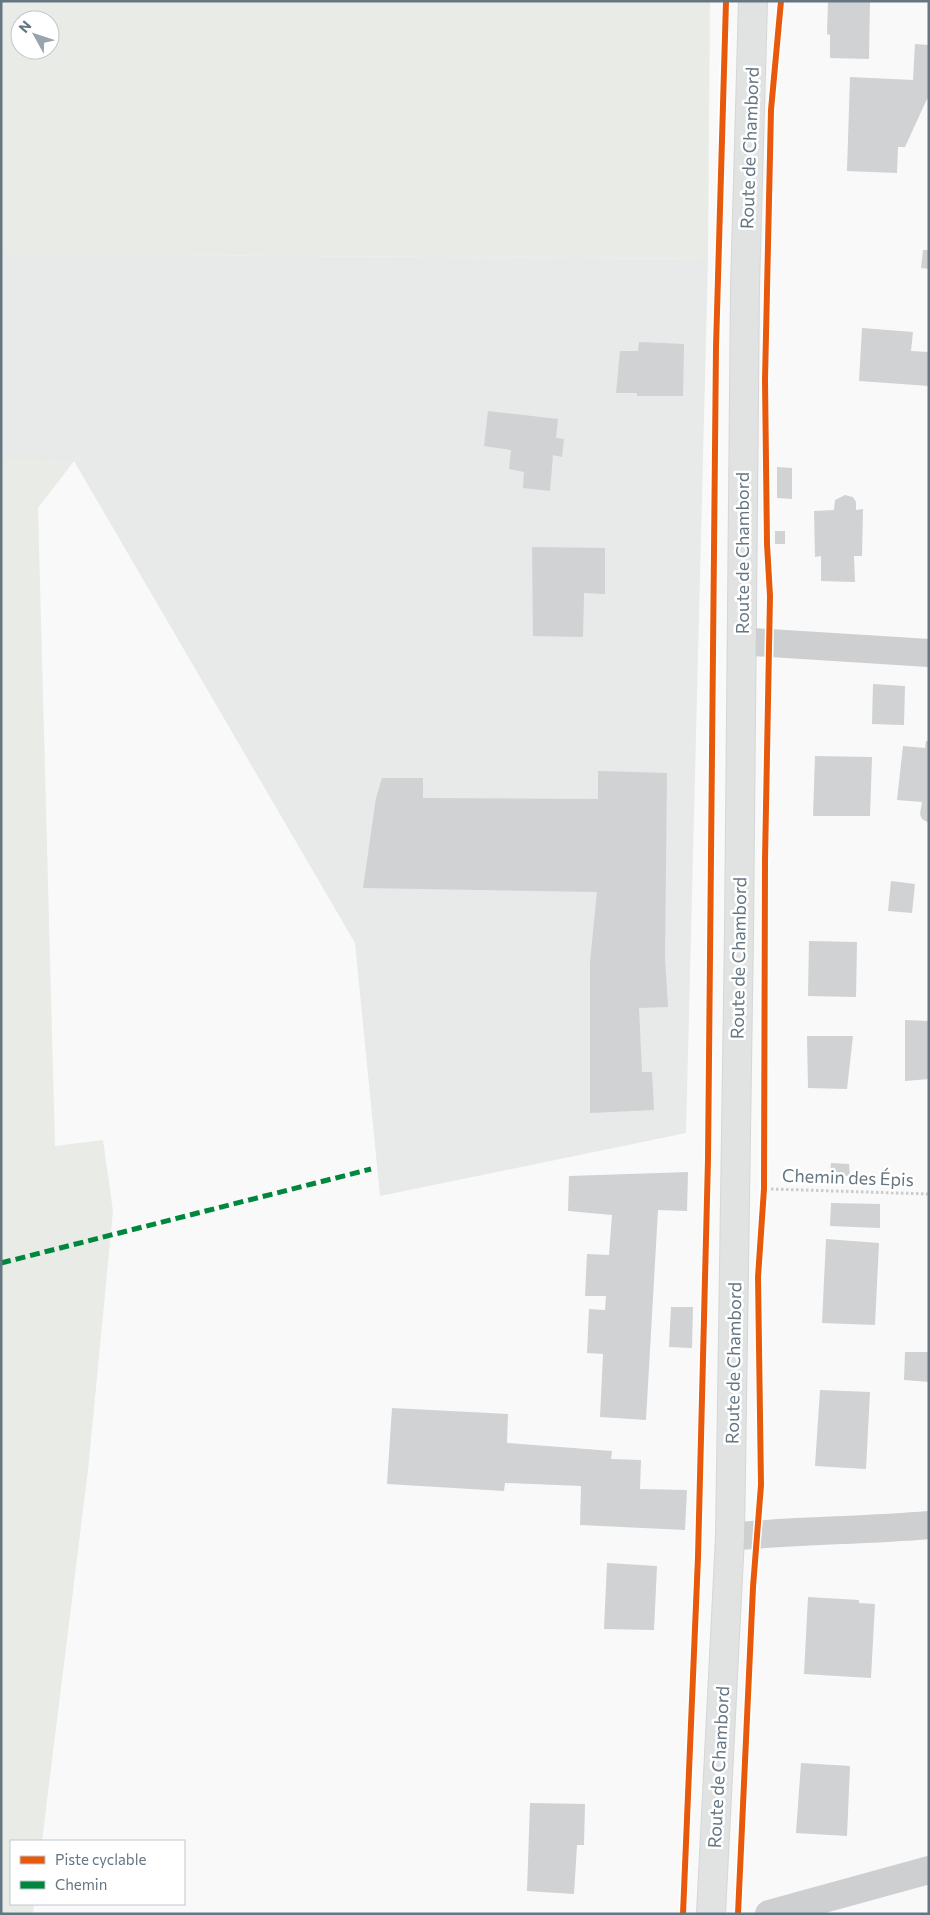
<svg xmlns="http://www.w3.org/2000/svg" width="930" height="1915" font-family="Commissioner,sans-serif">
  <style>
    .built { fill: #e8e9e9 }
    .green { fill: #e8ebe6; fill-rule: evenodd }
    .building { fill: #d0d2d3 }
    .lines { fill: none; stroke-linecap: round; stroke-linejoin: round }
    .major-casing { stroke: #d5d6d7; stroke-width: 30 }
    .path { stroke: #cbcccd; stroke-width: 3; stroke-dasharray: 2.5 2.5; stroke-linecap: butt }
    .minor { stroke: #cecfd0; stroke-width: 28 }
    .major { stroke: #e1e2e2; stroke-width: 28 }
    .quiet { stroke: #00873e; stroke-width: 5; stroke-dasharray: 10 5; stroke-linecap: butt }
    .cycleway-casing { stroke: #fff; stroke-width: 9 }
    .cycleway { stroke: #e8590c; stroke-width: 6 }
    .labels { text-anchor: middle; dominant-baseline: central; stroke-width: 5; stroke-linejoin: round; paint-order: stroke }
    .street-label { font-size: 18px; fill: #657683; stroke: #fff }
  </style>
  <rect width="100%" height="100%" fill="#f9f9f9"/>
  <polygon class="built" points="1,254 708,259 686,1133 380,1196 355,943 74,461 1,461"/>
  <g class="green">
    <path d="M1,1H710L708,259L1,254ZM20,20H50V50H20Z"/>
    <polygon points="1,458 74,461 38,508 55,1146 103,1140 113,1211 88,1470 42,1841 11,1841 11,1904 34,1904 33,1914 1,1914"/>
  </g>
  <g class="building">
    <polygon points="828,1 870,1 869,59 830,58 830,35 827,34"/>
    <polygon points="915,44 929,45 929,99 927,99 905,147 898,147 897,173 847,171 850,77 913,80"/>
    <polygon points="923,250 929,250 929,269 921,268"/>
    <polygon points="862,328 913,332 911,351 929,352 929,386 859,381"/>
    <polygon points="639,342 684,344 683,396 637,396 637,393 616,393 620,351 638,351"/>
    <polygon points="488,411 558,419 556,438 564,439 562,457 553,455 550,491 523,488 524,472 509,469 511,450 484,446"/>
    <polygon points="777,467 792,468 792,499 777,498"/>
    <polygon points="845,495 853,497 856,502 856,510 863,509 862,556 854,556 855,582 821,581 821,556 815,557 814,511 834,510 835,500"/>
    <rect x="775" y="531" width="10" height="13"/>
    <polygon points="532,547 605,548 605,594 584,593 583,637 533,636"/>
    <polygon points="873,684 905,686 904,725 872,724"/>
    <polygon points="926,741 929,741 929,823 922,819 920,814 922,802 897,800 903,746 925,748"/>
    <polygon points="815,756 872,757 870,816 813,816"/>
    <polygon points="598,771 667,773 665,958 668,1007 639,1008 642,1072 652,1072 654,1110 590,1113 590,961 597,892 363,888 376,798 382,778 423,778 423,798 598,799"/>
    <polygon points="891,881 915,884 912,913 888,911"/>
    <polygon points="809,941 857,942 856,997 808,996"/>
    <polygon points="905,1020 929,1021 929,1079 905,1081"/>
    <polygon points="807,1036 853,1036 847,1089 808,1088"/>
    <polygon points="831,1163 849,1164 850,1176 830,1175"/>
    <polygon points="688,1172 687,1211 658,1210 646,1420 600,1417 603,1354 587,1353 589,1309 605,1310 606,1296 585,1296 587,1254 609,1255 612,1215 568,1211 569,1176"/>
    <polygon points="831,1203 880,1204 880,1228 830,1226"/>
    <polygon points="826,1239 879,1243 875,1325 822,1323"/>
    <polygon points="671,1307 693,1307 692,1348 669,1347"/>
    <polygon points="905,1352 929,1352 929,1382 904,1380"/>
    <polygon points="820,1390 870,1392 866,1469 815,1466"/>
    <polygon points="392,1408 508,1414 507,1443 612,1451 611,1459 641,1460 640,1489 687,1490 685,1530 580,1525 581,1486 505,1483 504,1491 387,1484"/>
    <polygon points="607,1563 657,1566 654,1630 604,1629"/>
    <polygon points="808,1597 859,1600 859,1603 875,1604 871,1678 804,1674"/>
    <polygon points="801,1763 850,1766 847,1836 796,1833"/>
    <polygon points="530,1803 585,1804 584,1845 577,1845 574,1894 527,1891"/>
  </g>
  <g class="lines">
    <g class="major-casing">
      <polyline id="major" points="711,1914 730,1537 739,932 745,287 753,1"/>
    </g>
    <polyline class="path" points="771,1189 929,1194"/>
    <g class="minor">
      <polyline points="741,644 753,642 929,653"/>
      <path d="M730,1537C796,1530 862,1531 929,1525"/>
      <polyline points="769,1914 929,1870"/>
    </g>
    <use href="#major" class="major"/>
    <polyline class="quiet" points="1,1263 371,1169"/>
    <g class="cycleway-casing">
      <g id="cycleway">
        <polyline points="683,1914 698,1557 708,1159 716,347 726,1"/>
        <polyline points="738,1914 753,1587 761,1485 758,1277 764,1189 765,860 770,596 767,544 765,380 771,110 781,1"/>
      </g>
    </g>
    <use href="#cycleway" class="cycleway"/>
  </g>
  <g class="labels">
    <g class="street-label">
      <text transform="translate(749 148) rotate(-88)">Route de Chambord</text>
      <text transform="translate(742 553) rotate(-90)">Route de Chambord</text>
      <text transform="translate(738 958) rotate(-89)">Route de Chambord</text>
      <text transform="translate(848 1177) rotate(2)">Chemin des Épis</text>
      <text transform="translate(733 1363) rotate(-89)">Route de Chambord</text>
      <text transform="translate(718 1767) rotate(-87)">Route de Chambord</text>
    </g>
  </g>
  <rect width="930" height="1915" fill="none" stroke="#657683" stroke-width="5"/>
  <rect x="10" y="1840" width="175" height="65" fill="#ffffff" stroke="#c1c8cd"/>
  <rect x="20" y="1856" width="25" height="8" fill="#e8590c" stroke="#c1c8cd"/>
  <text x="55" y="1865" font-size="15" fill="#657683">Piste cyclable</text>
  <rect x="20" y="1881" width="25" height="8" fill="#00873e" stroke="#c1c8cd"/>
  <text x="55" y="1890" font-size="15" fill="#657683">Chemin</text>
  <g transform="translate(35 35) rotate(310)"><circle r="24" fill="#ffffff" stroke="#c1c8cd"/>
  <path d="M0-4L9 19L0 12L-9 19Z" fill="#99a4ac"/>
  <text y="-8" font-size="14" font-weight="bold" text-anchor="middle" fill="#657683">N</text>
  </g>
</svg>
